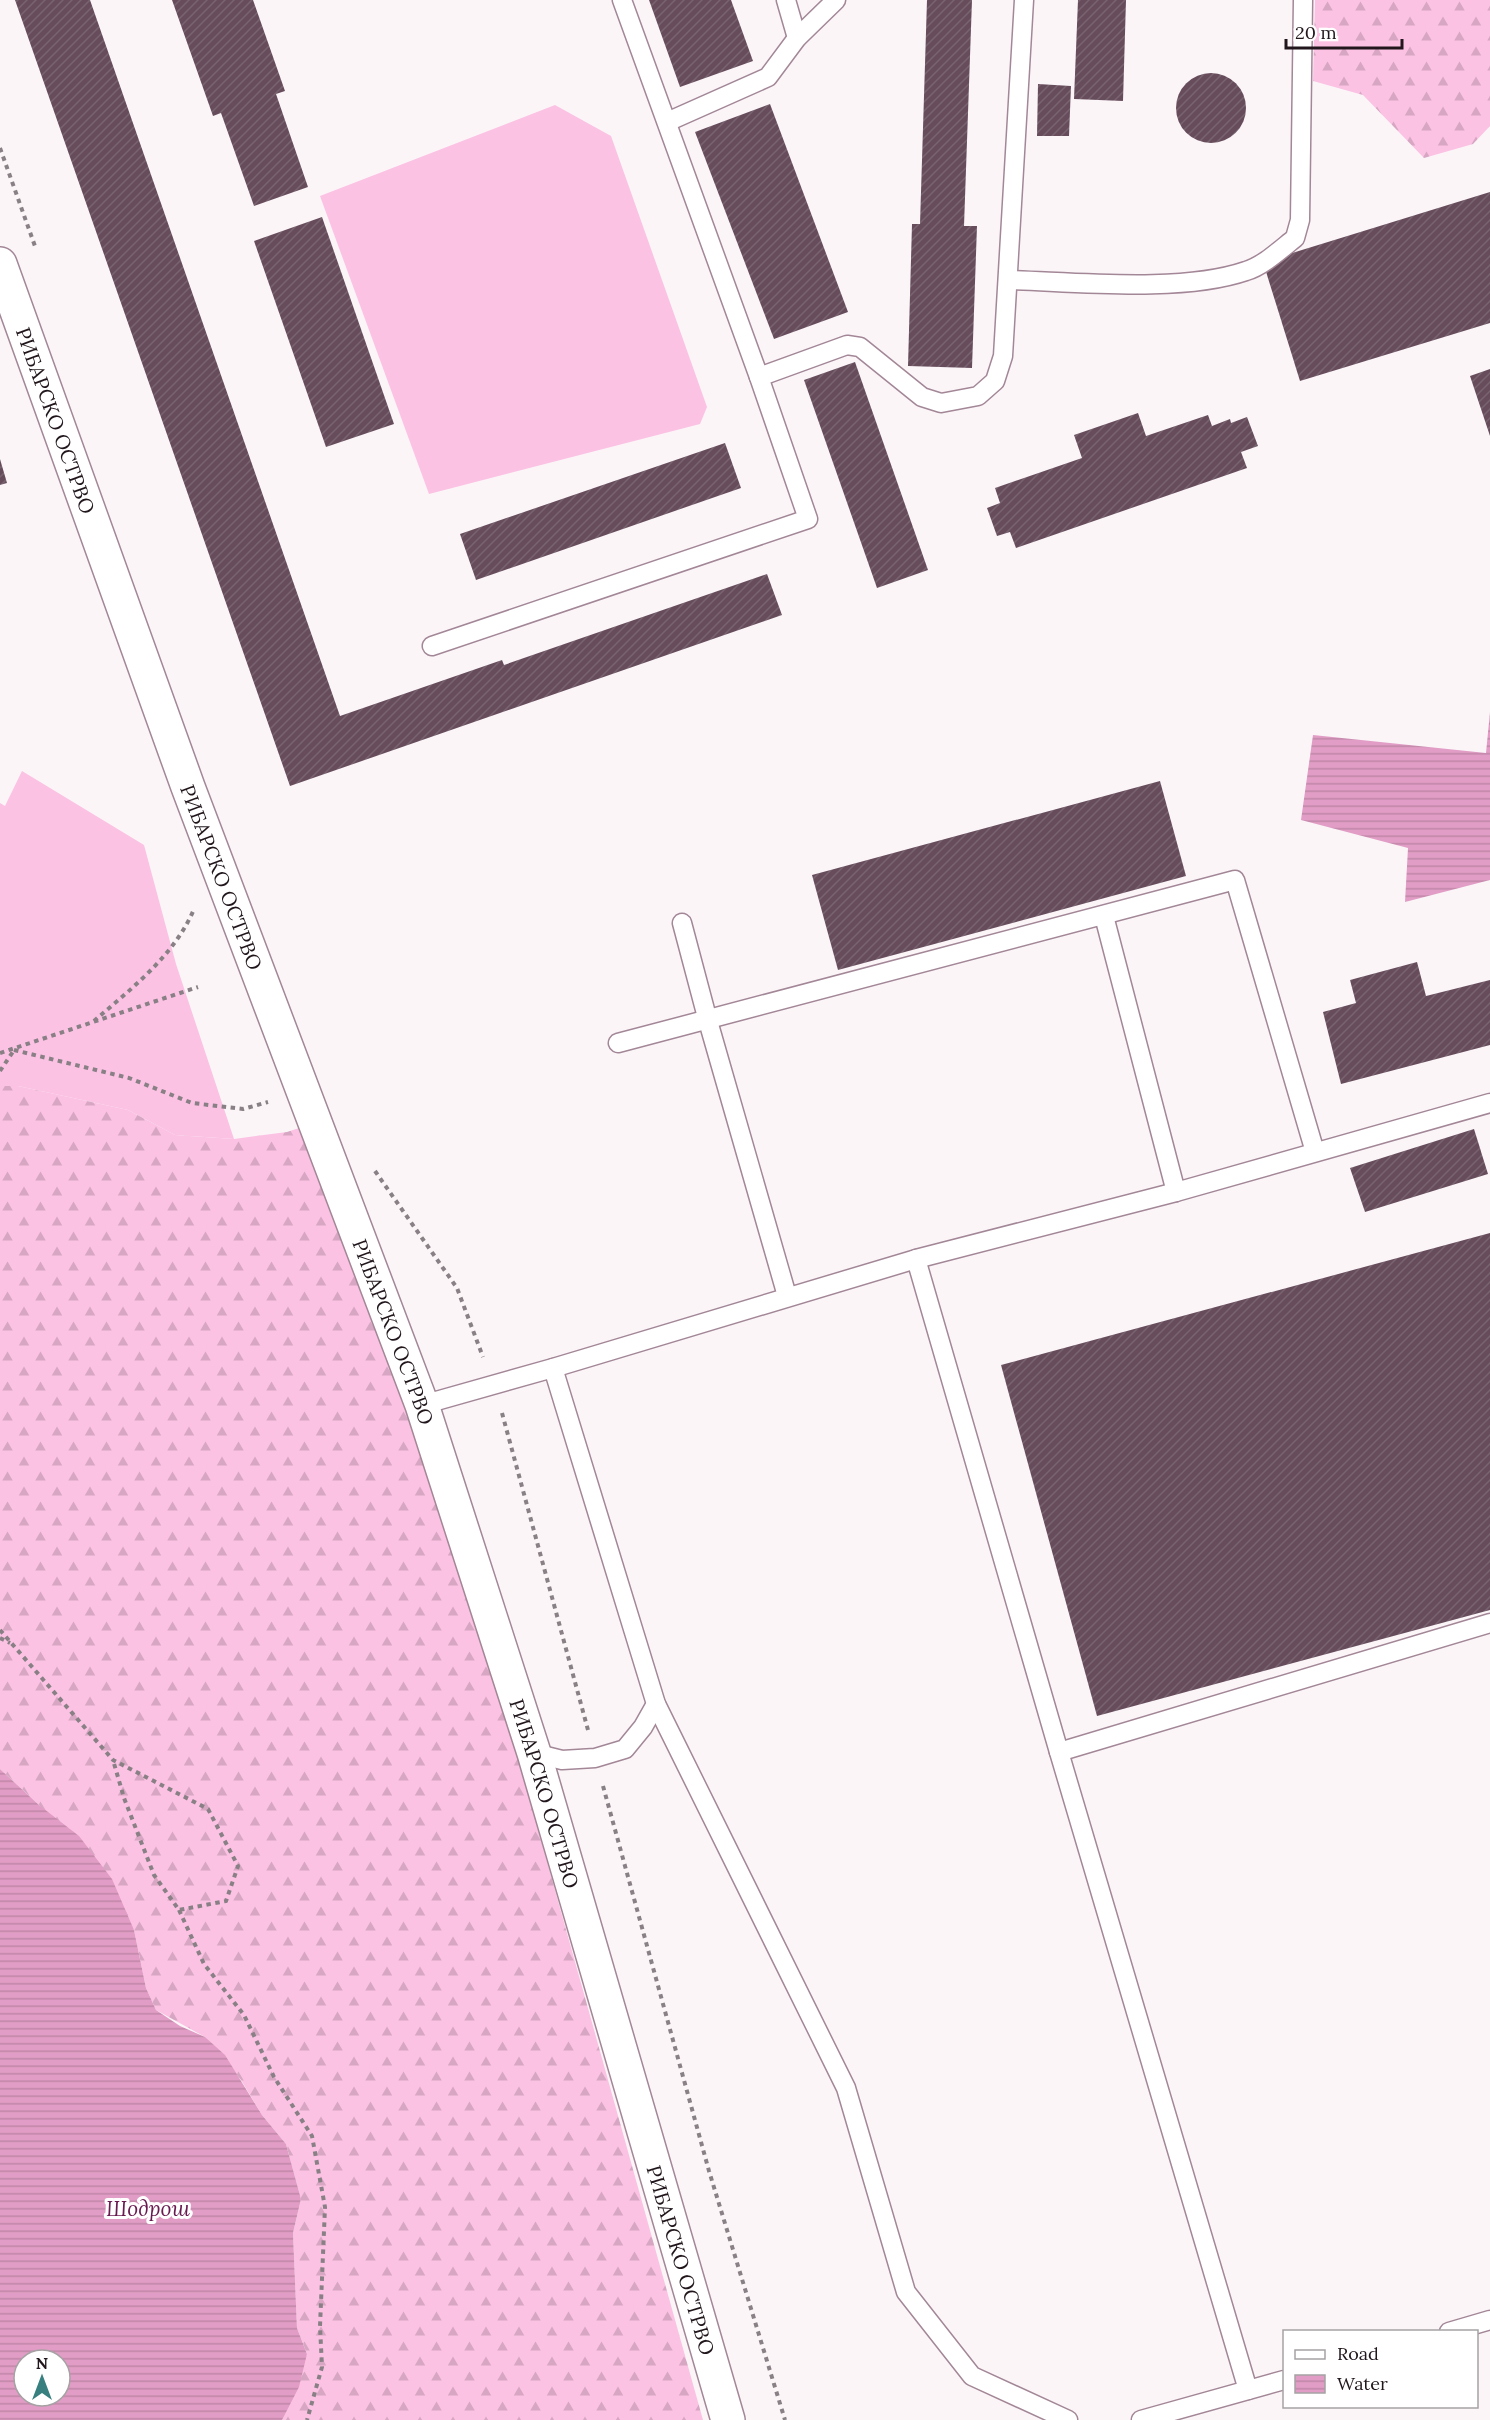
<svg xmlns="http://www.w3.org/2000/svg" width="1490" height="2420" font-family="Lora,serif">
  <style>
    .grass { fill: #fbc2e3 }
    .forest { fill: url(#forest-firs) }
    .water { fill: url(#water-rules); fill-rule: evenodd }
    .building { fill: url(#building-hatch) }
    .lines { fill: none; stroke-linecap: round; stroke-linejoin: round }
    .service-casing { stroke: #a38797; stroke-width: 21 }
    .minor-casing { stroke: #a38797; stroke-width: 36 }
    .path { stroke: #888085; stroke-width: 4; stroke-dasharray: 4.5 4.5; stroke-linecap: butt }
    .service { stroke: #fff; stroke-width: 18 }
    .minor { stroke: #fff; stroke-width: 33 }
    .labels { text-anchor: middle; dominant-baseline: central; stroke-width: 6; stroke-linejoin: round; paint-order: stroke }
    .street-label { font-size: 20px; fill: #20161c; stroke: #fff }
    .water-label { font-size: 21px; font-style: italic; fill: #691a50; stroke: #fff }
  </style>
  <defs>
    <pattern id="forest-firs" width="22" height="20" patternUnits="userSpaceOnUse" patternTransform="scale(1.5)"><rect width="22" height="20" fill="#fbc2e3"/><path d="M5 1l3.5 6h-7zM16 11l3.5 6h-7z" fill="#d7a6c2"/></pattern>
    <pattern id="water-rules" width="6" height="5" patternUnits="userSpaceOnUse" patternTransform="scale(1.5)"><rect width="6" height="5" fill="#e19dc5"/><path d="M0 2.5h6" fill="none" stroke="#c186a9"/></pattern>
    <pattern id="building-hatch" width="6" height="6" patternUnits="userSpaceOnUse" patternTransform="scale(1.5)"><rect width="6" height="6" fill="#674d5c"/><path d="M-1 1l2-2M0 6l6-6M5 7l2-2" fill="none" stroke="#78636f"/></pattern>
  </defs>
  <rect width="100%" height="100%" fill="#fbf5f8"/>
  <g class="grass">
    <polygon points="555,105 611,136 707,407 700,424 429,494 320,196"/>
    <polygon points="22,771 144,845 176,964 234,1139 175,1135 128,1110 18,1086 0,1086 0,803 5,806"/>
  </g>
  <g class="forest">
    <polygon points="1315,0 1490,0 1490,126 1473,144 1424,158 1363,95 1313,81"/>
    <polygon points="0,1086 18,1086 128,1110 175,1135 234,1139 287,1132 314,1123 441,1482 703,2420 282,2420 307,2354 297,2328 293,2233 301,2199 286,2144 262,2115 241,2080 205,2037 156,2010 146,1988 134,1930 39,1805 0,1769"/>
  </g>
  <g class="water">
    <polygon points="1490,712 1490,880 1405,902 1408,848 1301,820 1313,735 1486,753"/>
    <path d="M0,1769L39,1805L79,1836L112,1879L134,1930L146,1988L156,2010L180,2026L205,2037L225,2055L262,2115L286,2144L301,2199L293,2233L297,2328L307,2354L299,2387L282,2420H0ZM24,2360H60V2396H24Z"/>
  </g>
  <g class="building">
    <polygon points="15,0 90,0 340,716 502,660 504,665 767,574 782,615 290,786"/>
    <polygon points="172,0 253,0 285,91 276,94 308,187 254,206 221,113 213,116"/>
    <polygon points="649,0 731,0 753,61 680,87"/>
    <polygon points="927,0 972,0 964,226 977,226 972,368 908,366 912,224 920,224"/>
    <polygon points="1078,0 1126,0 1123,101 1074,99"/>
    <circle cx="1211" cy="108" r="35"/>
    <polygon points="1038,84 1071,86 1069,136 1037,136"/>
    <polygon points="770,104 848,312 774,339 695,132"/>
    <polygon points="1490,192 1490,323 1300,381 1263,262"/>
    <polygon points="322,217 394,424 326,447 254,241"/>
    <polygon points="855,362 928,570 877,588 804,380"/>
    <polygon points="1490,369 1490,436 1470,376"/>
    <polygon points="1138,413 1146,436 1208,415 1212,426 1230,419 1231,423 1247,417 1258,446 1241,452 1247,468 1016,548 1010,532 997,536 987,508 1000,503 995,488 1082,458 1074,435"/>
    <polygon points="725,443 741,488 476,580 460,534"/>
    <polygon points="0,459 7,483 0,485"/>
    <polygon points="1160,781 1186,876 838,970 812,875"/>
    <polygon points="1417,962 1426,996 1490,980 1490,1045 1341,1084 1323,1012 1356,1003 1350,980"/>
    <polygon points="1474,1129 1488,1174 1365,1212 1350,1168"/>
    <polygon points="1490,1233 1490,1610 1097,1716 1001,1365"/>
  </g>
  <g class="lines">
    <g class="service-casing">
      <g id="service">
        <polyline points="786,0 797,38"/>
        <polyline points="667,122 768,77 797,38 836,0"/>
        <path d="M1008,280C1076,282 1182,293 1246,271C1263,266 1281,249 1295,238L1300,220L1303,0"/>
        <polyline points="759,377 847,345 860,347 922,397 941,403 978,396 995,381 1003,356 1024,0"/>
        <polyline points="432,646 808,519 759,377 622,0"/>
        <polyline points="1104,916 1176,1192"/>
        <polyline points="682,923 708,1021 787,1296"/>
        <polyline points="618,1043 1235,880 1315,1152"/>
        <polyline points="916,1259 1059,1752 1248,2390"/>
        <polyline points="553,1368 656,1704 846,2088 906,2292 972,2376 1068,2420"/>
        <polyline points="422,1405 553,1368 916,1259 1176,1192 1490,1103"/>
        <polyline points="1059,1752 1490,1623"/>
        <polyline points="534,1753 562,1760 595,1758 625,1749 643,1727 656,1704"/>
        <polyline points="1449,2332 1490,2320"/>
        <polyline points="1141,2420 1284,2380"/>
      </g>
    </g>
    <g class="minor-casing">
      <g id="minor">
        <path id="s1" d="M0,264L188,787L422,1405L534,1753L728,2420"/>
      </g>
    </g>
    <g class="path">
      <polyline points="0,148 36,249"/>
      <path d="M94,1021C131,989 175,955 194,909"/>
      <polyline points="14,1050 129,1078 192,1103 243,1109 268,1102"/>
      <polyline points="0,1053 198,987"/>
      <polyline points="0,1071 14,1050"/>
      <polyline points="375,1171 457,1288 483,1357"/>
      <polyline points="502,1413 588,1730"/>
      <polyline points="0,1630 113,1760 208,1809 238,1866 226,1901 179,1910 154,1875 124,1798 113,1760"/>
      <polyline points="0,1638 10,1643"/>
      <polyline points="603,1786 709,2171 785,2420"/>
      <polyline points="179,1910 204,1964 244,2015 274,2077 312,2136 325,2207 320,2326 322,2367 307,2420"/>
    </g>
    <use href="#service" class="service"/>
    <use href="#minor" class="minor"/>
  </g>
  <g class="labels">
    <g class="street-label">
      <text stroke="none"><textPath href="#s1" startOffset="166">РИБАРСКО ОСТРВО</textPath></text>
      <text stroke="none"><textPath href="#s1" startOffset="652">РИБАРСКО ОСТРВО</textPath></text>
      <text stroke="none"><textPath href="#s1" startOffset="1138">РИБАРСКО ОСТРВО</textPath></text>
      <text stroke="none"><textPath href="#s1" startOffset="1624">РИБАРСКО ОСТРВО</textPath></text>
      <text stroke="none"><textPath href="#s1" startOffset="2110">РИБАРСКО ОСТРВО</textPath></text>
    </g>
    <g class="water-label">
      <text x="148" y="2208">Шодрош</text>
    </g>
  </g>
  <rect x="1283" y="2330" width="195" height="78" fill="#ffffff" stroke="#a6a2a4" stroke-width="1.5"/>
  <rect x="1295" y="2350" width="30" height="9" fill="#ffffff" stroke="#a6a2a4" stroke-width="1.5"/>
  <text x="1337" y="2360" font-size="18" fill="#20161c">Road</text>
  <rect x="1295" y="2375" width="30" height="18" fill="url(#water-rules)" stroke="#a6a2a4" stroke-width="1.5"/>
  <text x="1337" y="2390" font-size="18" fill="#20161c">Water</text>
  <g transform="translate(42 2378)"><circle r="28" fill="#ffffff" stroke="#a6a2a4" stroke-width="1.5"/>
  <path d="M0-4.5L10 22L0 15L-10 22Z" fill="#38807f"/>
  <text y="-9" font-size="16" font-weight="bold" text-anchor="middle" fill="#20161c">N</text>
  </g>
  <path d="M1286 39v9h116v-9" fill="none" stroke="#20161c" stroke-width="3"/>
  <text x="1295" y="39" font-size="18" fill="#20161c" stroke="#ffffff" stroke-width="4.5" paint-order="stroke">20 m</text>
</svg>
